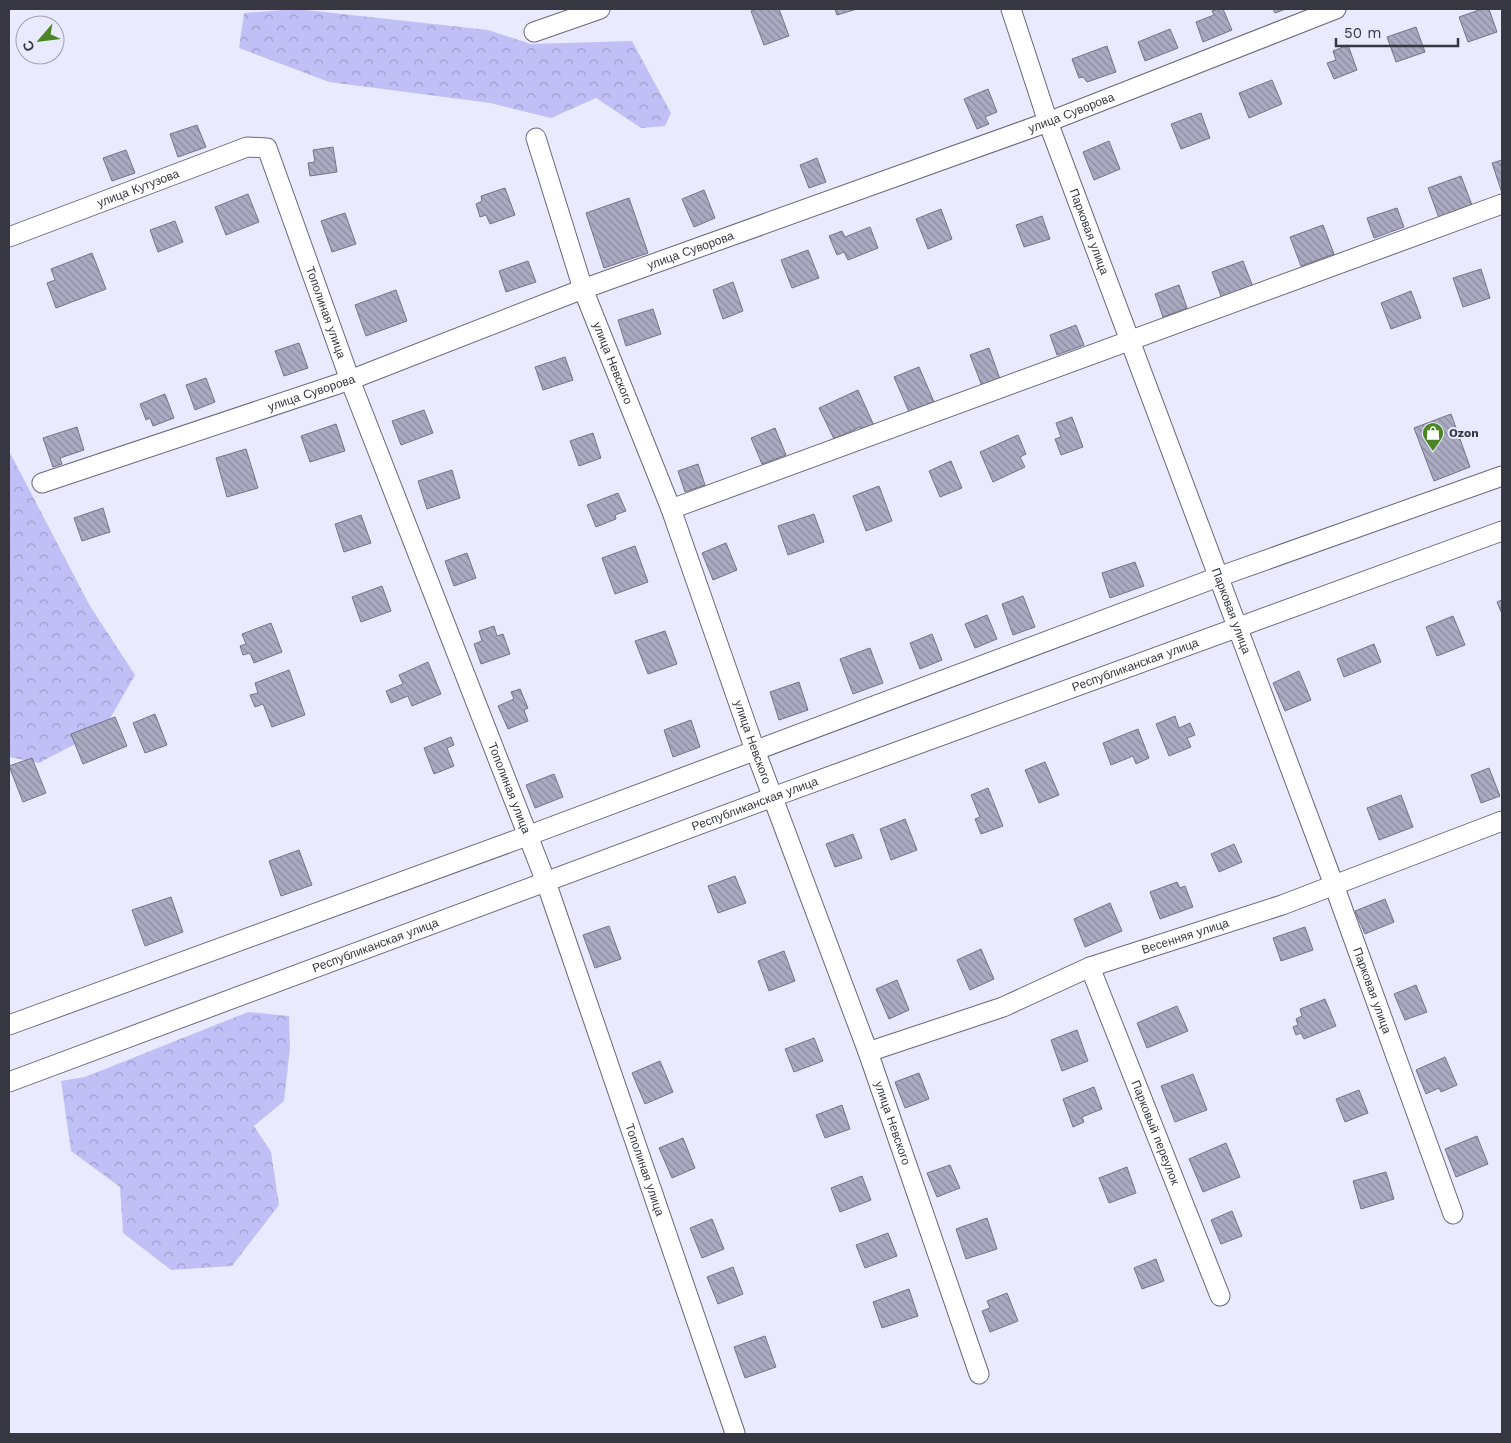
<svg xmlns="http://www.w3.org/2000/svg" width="1511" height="1443" font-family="'Work Sans',sans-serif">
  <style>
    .forest { fill: url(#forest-crowns) }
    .building { fill: url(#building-back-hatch); stroke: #74738a }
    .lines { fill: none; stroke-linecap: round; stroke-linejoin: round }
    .minor-casing { stroke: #67677d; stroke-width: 21 }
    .minor { stroke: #fff; stroke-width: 19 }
    .labels { text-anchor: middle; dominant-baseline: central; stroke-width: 4; stroke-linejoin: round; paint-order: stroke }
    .street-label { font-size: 12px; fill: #373742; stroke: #eaeaff }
    .poi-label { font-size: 12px; font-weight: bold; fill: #373742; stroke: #eaeaff; text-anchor: start }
  </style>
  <defs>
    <pattern id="forest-crowns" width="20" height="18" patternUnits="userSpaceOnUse" patternTransform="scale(1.25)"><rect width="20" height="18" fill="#c1c0f6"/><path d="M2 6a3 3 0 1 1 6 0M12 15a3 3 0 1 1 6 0" fill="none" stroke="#9e9dc9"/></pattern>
    <pattern id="building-back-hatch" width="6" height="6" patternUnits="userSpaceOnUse" patternTransform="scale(1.25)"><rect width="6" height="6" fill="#aaaac2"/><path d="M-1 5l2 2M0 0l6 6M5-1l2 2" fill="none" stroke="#8b8b9f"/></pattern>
  </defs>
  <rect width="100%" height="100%" fill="#eaeaff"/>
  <g class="forest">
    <polygon points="297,9 488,30 531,44 632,41 671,113 665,126 641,128 596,98 551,118 490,103 329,82 239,48 244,13"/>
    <polygon points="9,451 90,606 135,675 104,729 39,763 9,757"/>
    <polygon points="248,1012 289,1016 290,1048 284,1101 254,1126 271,1152 279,1205 232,1266 171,1270 123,1233 120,1187 71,1151 61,1081 85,1077"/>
  </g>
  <g class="building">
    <polygon points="756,9 779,9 789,36 764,45 751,11"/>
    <polygon points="835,9 857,9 837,15"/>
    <polygon points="1218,9 1223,9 1232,30 1203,42 1196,22 1214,15 1212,11"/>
    <polygon points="1273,9 1286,9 1275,13"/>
    <polygon points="1482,9 1489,9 1497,32 1468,42 1459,17"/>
    <polygon points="1416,27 1425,52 1396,62 1387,37"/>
    <polygon points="1170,29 1178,48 1145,61 1138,42"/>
    <polygon points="1348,45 1357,70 1334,79 1327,63 1336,60 1333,51"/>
    <polygon points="1107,46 1116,72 1087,82 1083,77 1079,78 1072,59"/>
    <polygon points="1272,80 1282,104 1249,118 1239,93"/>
    <polygon points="988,89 997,112 985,117 989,124 977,129 964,99"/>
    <polygon points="1201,113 1210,138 1181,149 1171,124"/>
    <polygon points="197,125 206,147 178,157 170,134"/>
    <polygon points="1109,141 1120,169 1094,180 1083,152"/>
    <polygon points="333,147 337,172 310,176 308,163 315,162 313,150"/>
    <polygon points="126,150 135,173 112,181 103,158"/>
    <polygon points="817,158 826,182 809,188 800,165"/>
    <polygon points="1502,160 1502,193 1492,163"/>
    <polygon points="1461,176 1472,205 1439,218 1428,188"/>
    <polygon points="505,188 515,215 490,224 486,215 480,217 476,204 482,201 481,196"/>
    <polygon points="704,190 715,218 694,227 682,199"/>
    <polygon points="248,194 259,222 226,235 215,207"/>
    <polygon points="629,198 648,253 604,268 586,213"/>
    <polygon points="1397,208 1404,227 1374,238 1367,218"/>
    <polygon points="941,209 952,239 928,249 916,219"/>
    <polygon points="345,213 356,244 332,252 321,221"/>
    <polygon points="1042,216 1050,239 1024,247 1016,225"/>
    <polygon points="175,221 183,242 158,252 150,230"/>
    <polygon points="1323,225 1334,254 1301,266 1290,237"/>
    <polygon points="870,227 878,248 848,260 844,252 837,255 829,236 842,231 845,237"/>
    <polygon points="808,250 819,278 792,288 781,260"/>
    <polygon points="92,253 106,289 56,308 47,283 55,280 51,269"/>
    <polygon points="528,261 536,282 506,292 499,271"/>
    <polygon points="1243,261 1253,287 1222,299 1212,272"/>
    <polygon points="1481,269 1490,298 1463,307 1453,278"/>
    <polygon points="733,282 743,311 723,319 713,290"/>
    <polygon points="1179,285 1187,308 1163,317 1155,294"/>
    <polygon points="396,290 407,321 366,336 355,305"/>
    <polygon points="1411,291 1421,318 1391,329 1381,303"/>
    <polygon points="653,309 661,334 626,346 618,320"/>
    <polygon points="1076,325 1084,345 1057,355 1050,335"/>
    <polygon points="299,343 308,368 284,376 275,351"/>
    <polygon points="989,348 1000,379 982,386 970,355"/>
    <polygon points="565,357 573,380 543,390 535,367"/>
    <polygon points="919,367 934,402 909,412 894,377"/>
    <polygon points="206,378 215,402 195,410 186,385"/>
    <polygon points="858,390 875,428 863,433 860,427 834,439 819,408"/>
    <polygon points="165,394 174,418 153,426 150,418 146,420 140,404"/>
    <polygon points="424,410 433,433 401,445 392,421"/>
    <polygon points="1451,414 1470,467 1434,481 1414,428"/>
    <polygon points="1072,417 1083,447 1061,455 1055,439 1061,437 1056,423"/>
    <polygon points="336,424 345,451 310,462 301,436"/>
    <polygon points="77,427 84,450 60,458 62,464 53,467 43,438"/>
    <polygon points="775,428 786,455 762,464 751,438"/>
    <polygon points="593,433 601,458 579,466 570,441"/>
    <polygon points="1018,435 1026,454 1020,457 1025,467 993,482 980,452"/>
    <polygon points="246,449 258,488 227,497 216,458"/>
    <polygon points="951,461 962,488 940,497 929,471"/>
    <polygon points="698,464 705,485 685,492 678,471"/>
    <polygon points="452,470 460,498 427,509 418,481"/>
    <polygon points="879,486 892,521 866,531 853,496"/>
    <polygon points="618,493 626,511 615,515 616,519 596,527 587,505"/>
    <polygon points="103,508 110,532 82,541 74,518"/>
    <polygon points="814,514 824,542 788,555 778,526"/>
    <polygon points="361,515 371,543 344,552 335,524"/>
    <polygon points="726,543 737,570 713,580 702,553"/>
    <polygon points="635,546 648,582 615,594 602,558"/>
    <polygon points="467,553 476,578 454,586 445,561"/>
    <polygon points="1135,562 1144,586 1110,598 1102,573"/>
    <polygon points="382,586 391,611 361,622 352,597"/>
    <polygon points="1023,596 1035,627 1013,635 1002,604"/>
    <polygon points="1502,600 1502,614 1497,602"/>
    <polygon points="987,615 997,639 975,648 965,624"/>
    <polygon points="1453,616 1465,645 1437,656 1426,627"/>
    <polygon points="271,623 282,652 254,663 250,653 243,655 240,646 246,644 242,634"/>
    <polygon points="494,626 497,636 503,634 510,654 481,664 474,644 482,641 479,631"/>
    <polygon points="665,631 677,664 648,674 635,641"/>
    <polygon points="932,634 942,660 920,669 910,643"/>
    <polygon points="1374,644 1381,662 1344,677 1337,659"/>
    <polygon points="870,648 883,683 853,694 840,659"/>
    <polygon points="428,662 441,694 412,706 408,696 391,703 386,691 403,684 399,675"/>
    <polygon points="289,670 305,715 272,727 263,704 255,707 250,695 258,693 255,683"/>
    <polygon points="1299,671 1311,700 1285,711 1273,683"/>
    <polygon points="799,682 808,710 779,720 770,692"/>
    <polygon points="520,689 528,708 524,710 528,721 508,729 498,706 514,699 511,692"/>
    <polygon points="155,714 167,745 145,753 133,723"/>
    <polygon points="1175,716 1179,728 1190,723 1195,735 1187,738 1191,747 1169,756 1156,724"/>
    <polygon points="115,717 127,746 83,764 71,734"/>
    <polygon points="691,720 700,747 673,757 664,730"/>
    <polygon points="1138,729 1149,758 1136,764 1133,756 1111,765 1103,743"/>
    <polygon points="451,737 454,745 447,748 454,766 434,774 424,748"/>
    <polygon points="32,758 46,793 23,802 9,766"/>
    <polygon points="1045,762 1059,795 1039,803 1025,770"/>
    <polygon points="1489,768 1500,796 1481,803 1471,775"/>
    <polygon points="554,774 563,797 535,808 526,785"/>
    <polygon points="988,788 1003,826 981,834 975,819 980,817 971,795"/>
    <polygon points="1401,795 1413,827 1379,840 1367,808"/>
    <polygon points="905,819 917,850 891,860 880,829"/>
    <polygon points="853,834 862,858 835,867 826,844"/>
    <polygon points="1234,844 1242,862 1219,872 1211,854"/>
    <polygon points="299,850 312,885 281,896 269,861"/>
    <polygon points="735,876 746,903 718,913 708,886"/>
    <polygon points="1177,882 1180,888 1185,886 1193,907 1160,919 1150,892"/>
    <polygon points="171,897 183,932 145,946 132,910"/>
    <polygon points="1385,899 1394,922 1365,934 1355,911"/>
    <polygon points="1110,903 1122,931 1085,947 1074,919"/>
    <polygon points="609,926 621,959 595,968 583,935"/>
    <polygon points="1305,927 1313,950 1281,961 1273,938"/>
    <polygon points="981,949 994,979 970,990 957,960"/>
    <polygon points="784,951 795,981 769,991 758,961"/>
    <polygon points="897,980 909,1010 889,1019 876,989"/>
    <polygon points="1416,985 1427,1012 1405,1020 1394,994"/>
    <polygon points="1325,999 1336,1026 1304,1039 1301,1033 1296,1035 1293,1027 1298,1025 1296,1019 1302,1016 1300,1009"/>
    <polygon points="1177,1006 1188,1031 1147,1048 1137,1023"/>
    <polygon points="1077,1030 1088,1061 1062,1071 1051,1040"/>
    <polygon points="814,1038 823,1061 794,1072 785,1049"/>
    <polygon points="1445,1057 1457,1085 1441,1092 1439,1088 1426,1094 1416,1070"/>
    <polygon points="660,1061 673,1092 645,1104 632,1073"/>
    <polygon points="919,1073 929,1099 905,1108 895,1082"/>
    <polygon points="1193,1074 1207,1110 1175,1122 1161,1086"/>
    <polygon points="1094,1087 1102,1109 1082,1117 1084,1122 1073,1127 1063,1099"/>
    <polygon points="1359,1090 1368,1113 1345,1122 1336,1099"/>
    <polygon points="842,1105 850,1129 825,1138 816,1115"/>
    <polygon points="1477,1136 1488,1164 1456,1177 1445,1149"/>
    <polygon points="683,1138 695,1168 672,1178 659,1148"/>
    <polygon points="1226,1143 1240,1177 1203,1192 1189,1159"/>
    <polygon points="950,1165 960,1188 937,1197 927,1173"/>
    <polygon points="1127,1167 1136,1193 1109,1203 1099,1178"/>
    <polygon points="1386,1172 1394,1199 1361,1209 1353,1181"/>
    <polygon points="862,1176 871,1200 840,1212 831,1188"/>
    <polygon points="1232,1211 1242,1236 1221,1244 1211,1220"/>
    <polygon points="987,1218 997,1249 966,1259 956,1229"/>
    <polygon points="712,1219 724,1249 702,1258 690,1228"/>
    <polygon points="888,1233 897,1256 865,1268 856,1245"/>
    <polygon points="1156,1259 1164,1281 1142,1289 1134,1268"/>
    <polygon points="733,1267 743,1294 718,1304 707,1277"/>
    <polygon points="909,1289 918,1316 882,1328 873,1302"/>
    <polygon points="1007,1293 1018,1321 990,1332 982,1311 990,1308 987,1301"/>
    <polygon points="765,1336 776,1367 745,1378 734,1347"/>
  </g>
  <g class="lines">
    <g class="minor-casing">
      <g id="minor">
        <path id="s1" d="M1011,9L1048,122L1334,885L1453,1214"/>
        <polyline points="534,32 600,9"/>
        <path id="s2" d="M536,138L583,289L671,509L755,750L868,1052L979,1374"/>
        <path id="s3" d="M9,237L247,147L267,148L350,380L546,882L735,1433"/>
        <path id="s4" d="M42,483L350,380L583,289L1048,122L1336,9"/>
        <polyline points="671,509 1502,204"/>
        <path id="s5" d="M1090,967L1220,1296"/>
        <polyline points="9,1025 527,836 1218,577 1502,476"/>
        <path id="s6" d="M868,1052L1003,1007L1090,967L1282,905L1502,821"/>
        <path id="s7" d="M9,1082L773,797L1502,531"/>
      </g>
    </g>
    <use href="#minor" class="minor"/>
  </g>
  <defs>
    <g id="shop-pin" transform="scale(1.125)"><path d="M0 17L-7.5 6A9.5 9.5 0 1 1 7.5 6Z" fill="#4a8624" stroke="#eaeaff"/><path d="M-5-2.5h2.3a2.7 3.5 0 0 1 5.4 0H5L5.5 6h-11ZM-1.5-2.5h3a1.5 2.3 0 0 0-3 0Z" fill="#fff"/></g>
  </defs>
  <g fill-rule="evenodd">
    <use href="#shop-pin" x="1433" y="433"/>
  </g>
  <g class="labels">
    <g class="street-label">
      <text stroke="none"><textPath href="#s4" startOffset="1094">улица Суворова</textPath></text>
      <text stroke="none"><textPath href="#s3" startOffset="138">улица Кутузова</textPath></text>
      <text stroke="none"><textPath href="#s1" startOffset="236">Парковая улица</textPath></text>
      <text stroke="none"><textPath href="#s4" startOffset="689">улица Суворова</textPath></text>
      <text stroke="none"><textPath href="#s3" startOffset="449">Тополиная улица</textPath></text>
      <text stroke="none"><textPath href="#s2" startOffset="238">улица Невского</textPath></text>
      <text stroke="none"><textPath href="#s4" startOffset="284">улица Суворова</textPath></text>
      <text stroke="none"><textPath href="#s1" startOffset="641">Парковая улица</textPath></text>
      <text stroke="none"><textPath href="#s7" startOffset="1201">Республиканская улица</textPath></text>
      <text stroke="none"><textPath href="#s2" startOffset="642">улица Невского</textPath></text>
      <text stroke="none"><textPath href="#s3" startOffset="959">Тополиная улица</textPath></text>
      <text stroke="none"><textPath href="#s7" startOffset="796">Республиканская улица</textPath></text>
      <text stroke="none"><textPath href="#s6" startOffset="338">Весенняя улица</textPath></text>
      <text stroke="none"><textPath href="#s7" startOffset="391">Республиканская улица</textPath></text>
      <text stroke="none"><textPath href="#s1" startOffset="1046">Парковая улица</textPath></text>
      <text stroke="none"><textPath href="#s2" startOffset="1048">улица Невского</textPath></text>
      <text stroke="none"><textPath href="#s5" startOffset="178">Парковый переулок</textPath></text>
      <text stroke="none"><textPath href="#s3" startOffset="1364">Тополиная улица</textPath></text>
    </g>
    <g class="poi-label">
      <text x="1449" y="433">Ozon</text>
    </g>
  </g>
  <rect width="1511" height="1443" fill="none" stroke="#373742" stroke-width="20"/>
  <g transform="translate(40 40) rotate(242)"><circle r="24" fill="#eaeaff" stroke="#a2a2b3"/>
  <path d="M0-4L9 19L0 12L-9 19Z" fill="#4a8624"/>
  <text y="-8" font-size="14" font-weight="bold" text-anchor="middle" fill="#373742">С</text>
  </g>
  <path d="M1336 38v8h122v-8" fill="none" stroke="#373742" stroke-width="2.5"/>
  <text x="1344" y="38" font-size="15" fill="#373742" stroke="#eaeaff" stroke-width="4" paint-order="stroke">50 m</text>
</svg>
